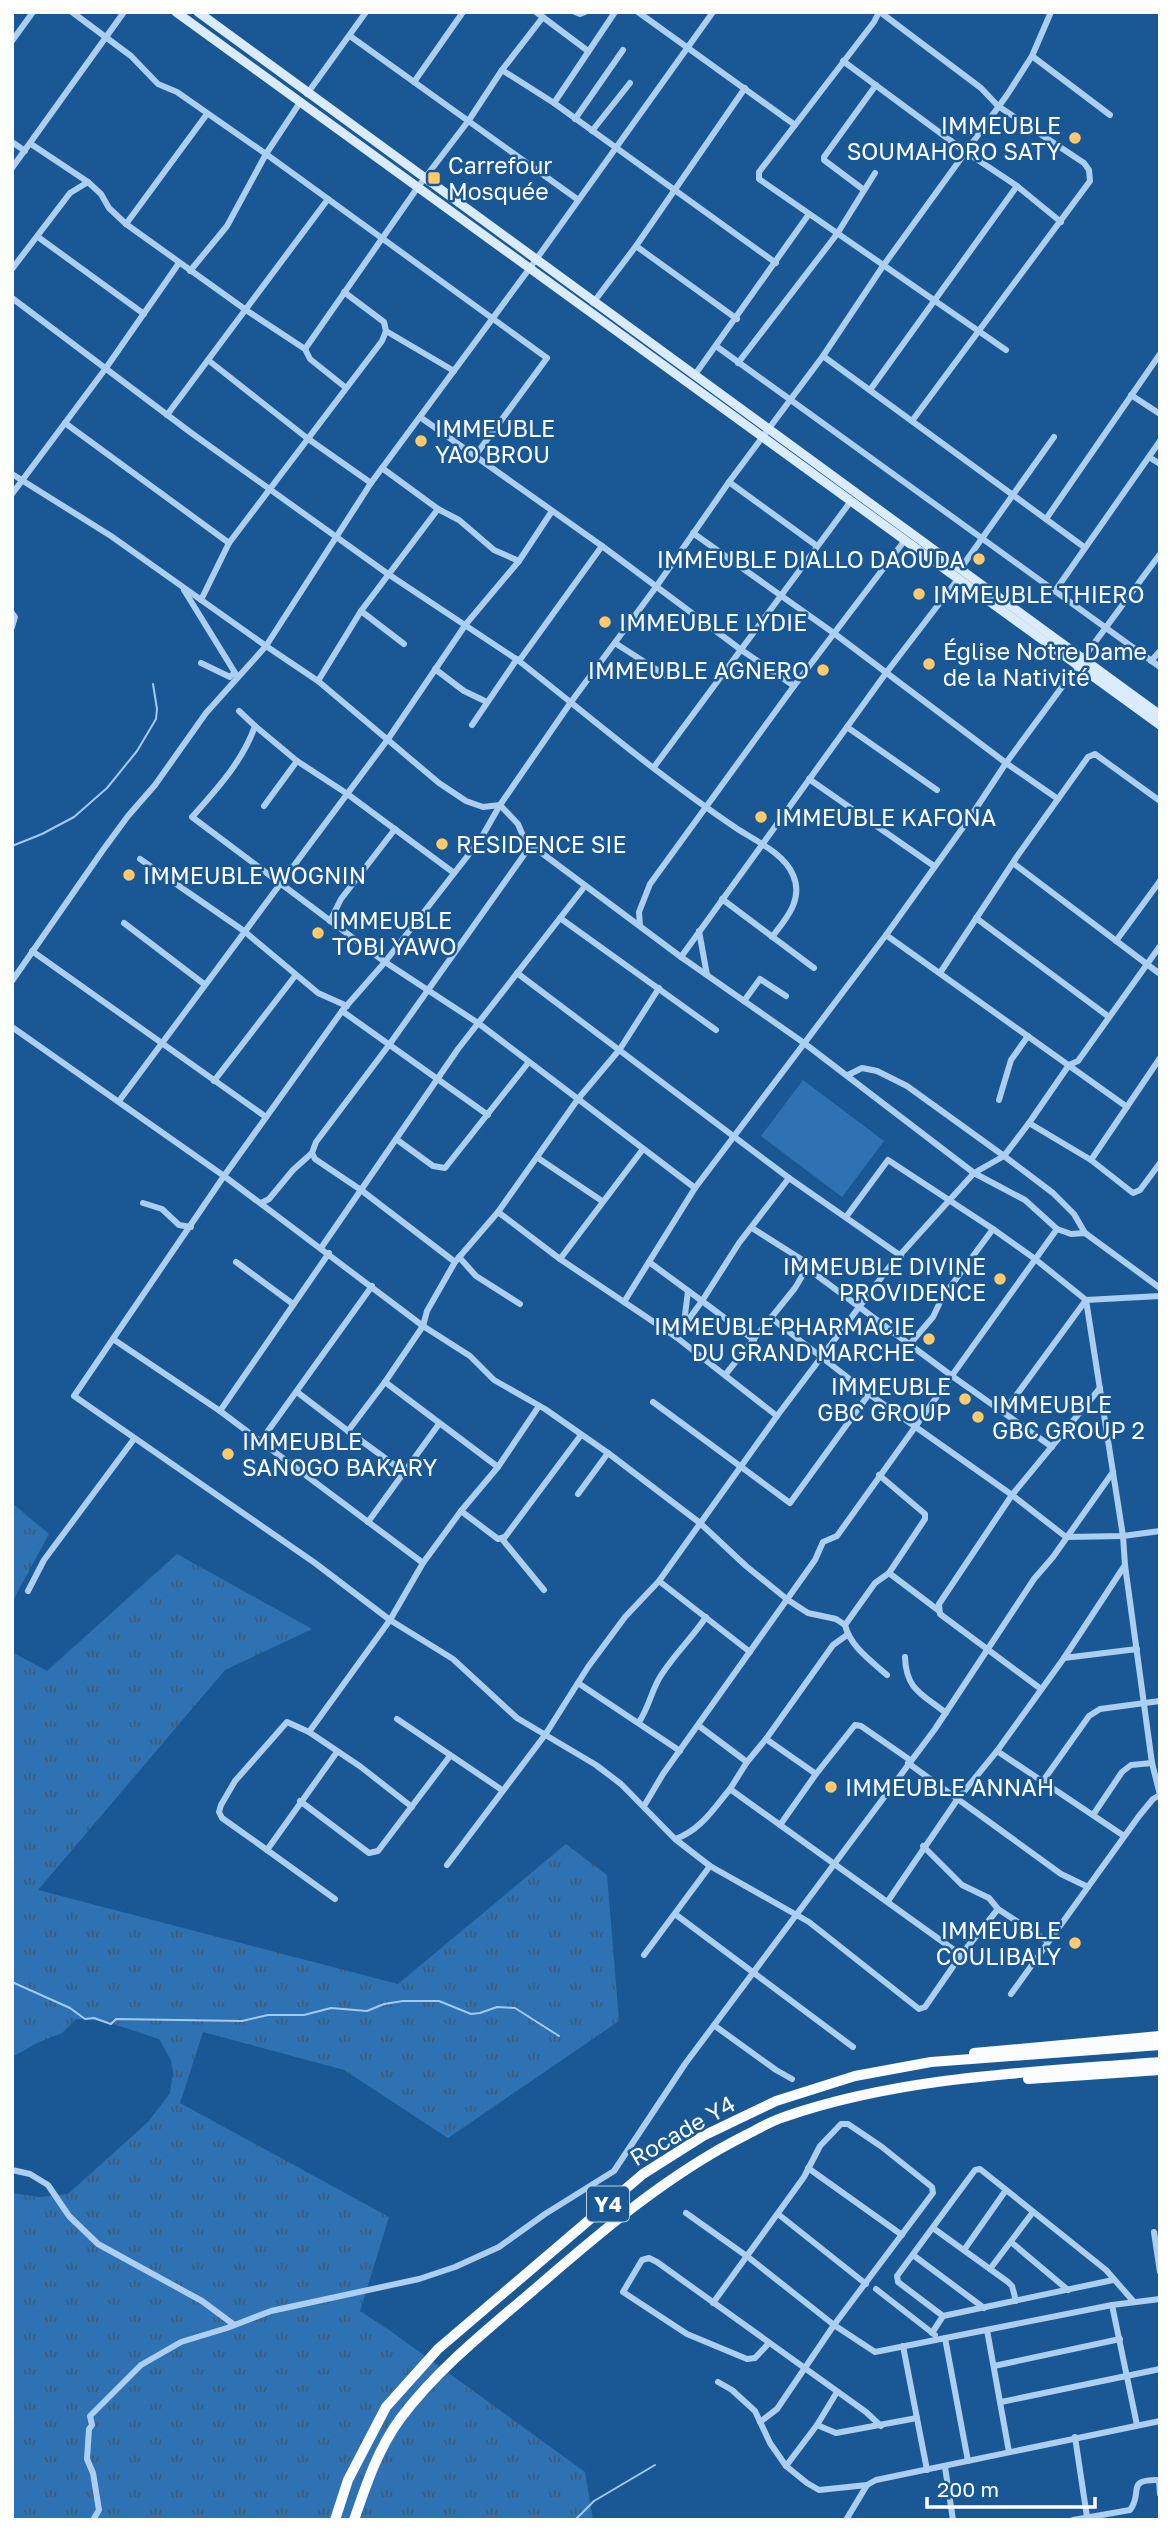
<svg xmlns="http://www.w3.org/2000/svg" width="1172" height="2532" font-family="'Golos Text',sans-serif">
  <style>
    .grass { fill: url(#grass-tufts) }
    .pitch { fill: #2e72b3 }
    .lines { fill: none; stroke-linecap: round; stroke-linejoin: round }
    .stream { stroke: #9fcbf2; stroke-width: 2 }
    .minor { stroke: #accff0; stroke-width: 6 }
    .secondary { stroke: #daebfb; stroke-width: 9 }
    .trunk { stroke: #fafcff; stroke-width: 10 }
    .poi-dot { fill: #ffca6b; stroke: #1a5895; stroke-width: 2.5 }
    .labels { text-anchor: middle; dominant-baseline: central; stroke-width: 5; stroke-linejoin: round; paint-order: stroke }
    .shield { fill: #1a5895; stroke: #bacddf; stroke-width: 2 }
    .shield-label { font-size: 21px; font-weight: bold; fill: #fff }
    .poi-label { font-size: 23px; fill: #fff; stroke: #1a5895; text-anchor: start }
    .street-label { font-size: 23px; fill: #fff; stroke: #1a5895 }
  </style>
  <defs>
    <pattern id="grass-tufts" width="24" height="20" patternUnits="userSpaceOnUse" patternTransform="scale(1.75)"><rect width="24" height="20" fill="#2e72b3"/><path d="M3 7l-1-3M5 7V3M7 7l1-3M15 17l-1-3M17 17v-4M19 17l1-3" fill="none" stroke="#3e5d7a"/></pattern>
  </defs>
  <rect width="100%" height="100%" fill="#1a5895"/>
  <g class="grass">
    <polygon points="12,1503 49,1534 12,1602"/>
    <path d="M177,1554L312,1629L225,1670L38,1890L398,1984L566,1844L607,1875L619,2021L448,2138L344,2070L203,2032L180,2103L389,2217L360,2311L392,2332L585,2472L593,2520H12V2193L39,2197L68,2194L148,2122L170,2093L173,2072L171,2060L159,2039C133,2031 104,2018 76,2019L62,2033L37,2043L12,2057V1652L47,1671Z"/>
  </g>
  <polygon class="pitch" points="803,1080 884,1141 842,1197 761,1136"/>
  <g class="lines">
    <g class="stream">
      <polyline points="12,846 42,834 74,817 107,788 137,751 156,719 157,709 153,684"/>
      <polyline points="12,1982 70,2008 85,2019 94,2018 111,2024 116,2019 242,2021 268,2015 304,2015 331,2008 367,2011 384,2004 403,2001 439,2001 471,2014 480,2013 497,2007 515,2008 559,2036"/>
      <polyline points="575,2520 594,2501 655,2465"/>
    </g>
    <g class="minor">
      <polyline points="72,12 131,56 158,84 177,92 266,154 547,358 475,456"/>
      <polyline points="536,12 588,51"/>
      <polyline points="575,12 580,14 585,12"/>
      <polyline points="638,12 795,125"/>
      <polyline points="879,12 874,22 759,172 759,179 1006,350"/>
      <polyline points="880,12 981,88 998,106 1084,163 1089,170 1090,181 912,421"/>
      <polyline points="350,36 577,199"/>
      <polyline points="12,41 33,12"/>
      <polyline points="1032,56 1110,115"/>
      <polyline points="843,61 966,152 1017,186 1061,222"/>
      <polyline points="502,70 554,103 776,263"/>
      <polyline points="414,82 463,12"/>
      <polyline points="307,94 366,12"/>
      <polyline points="554,103 615,12"/>
      <polyline points="575,119 623,50"/>
      <polyline points="592,131 630,83"/>
      <polyline points="12,142 25,151"/>
      <polyline points="31,144 88,182 101,194 109,208 126,224 246,310 305,349 310,359 345,387"/>
      <polyline points="12,168 124,12"/>
      <polyline points="864,190 824,160 824,157 876,85"/>
      <polyline points="126,224 207,114"/>
      <polyline points="38,237 144,314"/>
      <polyline points="636,246 737,319"/>
      <polyline points="12,269 70,193 88,182"/>
      <polyline points="190,271 227,226 266,154 301,101"/>
      <polyline points="12,298 190,432 388,574 519,661"/>
      <polyline points="593,303 636,246 745,88"/>
      <polyline points="386,331 454,371"/>
      <polyline points="716,346 1160,667"/>
      <polyline points="305,349 418,187 469,120 502,70 543,17"/>
      <polyline points="823,356 1084,547"/>
      <polyline points="208,360 307,438 371,483"/>
      <polyline points="738,363 837,234 875,173"/>
      <polyline points="694,376 809,214"/>
      <polyline points="870,390 1017,186"/>
      <polyline points="1131,395 1160,414"/>
      <polyline points="167,415 328,199"/>
      <polyline points="420,417 602,546 740,649 794,686"/>
      <polyline points="65,423 229,543"/>
      <polyline points="1149,457 1160,464"/>
      <polyline points="382,468 438,509 459,520 494,550 519,561"/>
      <polyline points="12,474 111,536 266,646 371,483 535,261 713,12"/>
      <polyline points="729,482 817,546"/>
      <polyline points="12,494 106,368 179,263"/>
      <polyline points="1046,519 1160,354"/>
      <polyline points="693,533 835,634 1006,763 1058,799"/>
      <path d="M602,546L519,661C590,717 660,777 736,828C754,840 784,853 793,875C804,899 786,919 772,937"/>
      <polyline points="961,568 1054,437"/>
      <polyline points="184,590 237,676"/>
      <polyline points="1055,591 1160,441"/>
      <polyline points="201,600 229,543 382,341 386,331 384,322 344,292"/>
      <polyline points="361,611 404,644"/>
      <polyline points="12,613 15,617 12,627"/>
      <polyline points="615,643 668,677"/>
      <polyline points="1151,661 1160,651"/>
      <polyline points="201,663 230,677 234,673"/>
      <polyline points="435,669 464,691 487,702"/>
      <polyline points="318,681 361,611 438,509"/>
      <path d="M239,711L255,726C243,761 216,790 192,817L385,962L478,1023L695,1188"/>
      <polyline points="472,725 517,659"/>
      <polyline points="255,726 297,761 346,793 454,873"/>
      <polyline points="847,727 937,790"/>
      <polyline points="654,767 851,501"/>
      <polyline points="809,779 934,866"/>
      <polyline points="264,806 297,761"/>
      <polyline points="140,859 244,931 318,993 347,1006"/>
      <polyline points="1013,863 1160,974"/>
      <polyline points="722,899 814,968"/>
      <polyline points="560,918 716,1030"/>
      <polyline points="976,918 1109,1017"/>
      <polyline points="330,921 341,899 395,829"/>
      <polyline points="124,923 204,984"/>
      <polyline points="640,926 639,912 650,884 794,686 905,540"/>
      <polyline points="699,931 707,975"/>
      <polyline points="886,935 1127,1107"/>
      <polyline points="1116,941 1160,881"/>
      <polyline points="32,951 266,1117"/>
      <polyline points="681,957 886,673 958,579"/>
      <polyline points="517,973 789,1178 901,1256"/>
      <polyline points="940,973 1018,855 1088,757 1095,754 1160,801"/>
      <polyline points="12,981 103,850 128,816 155,785 206,713 266,646 318,681 439,783 466,801 483,807 500,805 518,824 523,836 531,845 681,957 804,1043 974,1173 1004,1156 1053,1193 1074,1214 1085,1233"/>
      <polyline points="744,1001 760,979 786,996"/>
      <polyline points="342,1011 488,1115"/>
      <path d="M12,1027L224,1176L423,1326L470,1356L494,1380L545,1409L608,1453L700,1523L746,1566L788,1600L808,1613L836,1619L845,1625C850,1646 870,1660 887,1675"/>
      <polyline points="848,1075 862,1068 877,1071 907,1086 1004,1156 1029,1123 1091,1160 1160,1058"/>
      <polyline points="214,1081 295,976"/>
      <polyline points="999,1100 1011,1060 1028,1036"/>
      <polyline points="119,1101 388,739 466,624 519,561 552,511"/>
      <polyline points="1029,1123 1069,1065 1078,1061 1160,946"/>
      <polyline points="396,1139 433,1166 445,1168 528,1063"/>
      <polyline points="538,1158 602,1201"/>
      <polyline points="1091,1160 1133,1193 1140,1190 1160,1163"/>
      <polyline points="143,1203 162,1209 179,1225 191,1227"/>
      <polyline points="261,1203 269,1199 293,1170 312,1153"/>
      <polyline points="498,1212 560,1259 643,1149"/>
      <polyline points="846,1217 888,1160 993,1229"/>
      <polyline points="321,1248 458,1049 585,886"/>
      <polyline points="459,1257 476,1276 520,1304"/>
      <polyline points="560,1259 624,1302"/>
      <polyline points="236,1262 293,1304"/>
      <polyline points="455,1262 361,1190 315,1159 312,1153 316,1142 389,1045 531,845"/>
      <polyline points="649,1262 702,1301 676,1337"/>
      <polyline points="807,1268 952,1376 1052,1447"/>
      <polyline points="1086,1300 1123,1536 1125,1565 1152,1763 1160,1795"/>
      <polyline points="771,1318 869,1394 1012,1495 1066,1537 1123,1536 1160,1531"/>
      <polyline points="684,1323 688,1291"/>
      <polyline points="113,1339 220,1411 423,1563"/>
      <polyline points="754,1340 702,1301 739,1243 789,1178"/>
      <polyline points="909,1345 933,1317 942,1298 993,1229 1035,1259 1086,1300 1160,1296"/>
      <polyline points="725,1375 795,1288 808,1266 801,1259 752,1228"/>
      <polyline points="385,1382 423,1326 427,1311 455,1262 498,1212 578,1099 620,1049 659,988"/>
      <polyline points="297,1392 348,1431 385,1382 498,1467"/>
      <polyline points="653,1402 790,1503 869,1394"/>
      <polyline points="220,1411 329,1253"/>
      <polyline points="1004,1412 1086,1300"/>
      <polyline points="777,1416 676,1337 624,1302 695,1188 886,935 969,819 1006,763 1160,554"/>
      <polyline points="348,1431 404,1472"/>
      <polyline points="260,1442 372,1286"/>
      <polyline points="879,1475 925,1514 925,1519 889,1573 938,1610"/>
      <polyline points="578,1494 608,1453"/>
      <polyline points="461,1511 498,1539 505,1537 581,1435"/>
      <polyline points="368,1522 439,1424"/>
      <polyline points="502,1539 544,1590"/>
      <polyline points="659,1581 750,1652"/>
      <polyline points="28,1591 44,1560 134,1439"/>
      <polyline points="845,1625 875,1583 889,1573"/>
      <path d="M905,1657C906,1690 922,1694 946,1713"/>
      <polyline points="1064,1658 1137,1649"/>
      <polyline points="578,1683 680,1751"/>
      <polyline points="1041,1689 940,1614 939,1604 1012,1495 1100,1388"/>
      <polyline points="397,1719 502,1790"/>
      <path d="M639,1722C649,1707 651,1692 660,1677C673,1656 692,1638 706,1617"/>
      <polyline points="699,1726 747,1762 730,1789"/>
      <polyline points="309,1732 390,1620 423,1563 461,1511 498,1467 539,1406"/>
      <polyline points="997,1751 1124,1836"/>
      <polyline points="337,1752 267,1850 222,1818 219,1812 221,1805 235,1781 287,1722 309,1732 361,1767 412,1807"/>
      <polyline points="747,1762 766,1739"/>
      <polyline points="908,1763 1061,1874 1088,1887"/>
      <polyline points="816,1774 766,1739 833,1645 847,1635"/>
      <polyline points="1043,1781 1089,1716 1100,1709 1160,1701"/>
      <polyline points="300,1801 369,1853 378,1851 450,1756"/>
      <polyline points="644,1806 663,1774 815,1560 823,1542 837,1536 1057,1229"/>
      <polyline points="1093,1815 1122,1772 1131,1765 1152,1763"/>
      <polyline points="780,1825 816,1774 855,1725 861,1726 910,1760"/>
      <path d="M675,1839C700,1831 714,1808 730,1789L961,1955L925,2007L919,2009L809,1922L710,1866L675,1839L621,1784L596,1765L517,1718L453,1659L390,1620L315,1563L74,1396L224,1176L342,1011L385,962L480,840L500,805L571,702L656,587L729,482L823,356L883,266L1007,95L1032,56L1051,12"/>
      <polyline points="923,1846 962,1885 989,1898 998,1909 1047,1941"/>
      <polyline points="267,1850 335,1899"/>
      <polyline points="447,1865 545,1735 588,1667 625,1617 659,1581 777,1416 890,1266 974,1173 1025,1200 1057,1229 1071,1234 1085,1233 1160,1288"/>
      <polyline points="888,1901 957,1800 997,1751 1064,1658 1125,1565"/>
      <polyline points="675,1914 853,2047"/>
      <polyline points="644,1955 710,1866"/>
      <polyline points="961,1955 998,1909"/>
      <polyline points="1011,1994 1139,1816 1153,1799 1160,1795"/>
      <polyline points="715,2026 776,2070 792,2079"/>
      <polyline points="808,2168 902,2235"/>
      <polyline points="12,2170 30,2174 48,2185 69,2216 98,2244 202,2301 233,2324"/>
      <polyline points="686,2213 748,2257 834,2325 875,2352 1112,2305 1160,2299"/>
      <polyline points="778,2214 866,2284"/>
      <polyline points="933,2228 1008,2282 1012,2286 1016,2301"/>
      <polyline points="1154,2232 1160,2272"/>
      <polyline points="1011,2242 1068,2290"/>
      <polyline points="964,2250 1006,2190"/>
      <polyline points="913,2255 984,2308"/>
      <polyline points="990,2269 1033,2212"/>
      <polyline points="876,2289 935,2335"/>
      <polyline points="713,2303 804,2177 820,2146 841,2124 848,2124 882,2147 932,2187 933,2193 834,2325 777,2409 760,2422"/>
      <polyline points="1112,2305 1137,2425"/>
      <polyline points="943,2316 898,2282 897,2276 975,2170 980,2169 1106,2270 1134,2302"/>
      <polyline points="987,2330 1009,2452"/>
      <polyline points="932,2333 943,2316 1113,2280"/>
      <polyline points="945,2338 968,2461"/>
      <polyline points="769,2343 755,2358 747,2359 687,2334 623,2292 642,2260 649,2258 657,2262 866,2412 881,2426"/>
      <polyline points="903,2346 927,2470"/>
      <polyline points="994,2366 1120,2339"/>
      <polyline points="718,2382 732,2390 755,2411 770,2443 786,2466 807,2483 819,2490 867,2485"/>
      <polyline points="1001,2402 1160,2369"/>
      <polyline points="817,2425 836,2433 917,2418"/>
      <polyline points="1075,2437 1087,2517"/>
      <polyline points="786,2466 817,2425 837,2392"/>
      <polyline points="945,2467 953,2520"/>
      <polyline points="1159,2480 1160,2494"/>
      <polyline points="93,2520 99,2510 93,2473 87,2459 89,2429 92,2425 90,2416 141,2365 181,2342 227,2328 271,2311 419,2279 455,2267 499,2247 545,2214 614,2171 685,2064 935,1729 1034,1579 1053,1557 1113,1472"/>
      <polyline points="846,2520 867,2485 876,2480 1160,2421"/>
      <path d="M1073,2520L1130,2510C1144,2492 1124,2479 1160,2480"/>
    </g>
    <g class="secondary">
      <polyline points="176,12 1160,725"/>
      <polyline points="198,12 1160,715"/>
    </g>
    <g class="trunk">
      <polyline points="974,2053 1160,2036"/>
      <polyline points="1028,2079 1160,2070"/>
      <polyline points="335,2520 348,2480 386,2407 438,2349 643,2174 703,2136 776,2101 855,2076 931,2062 1160,2045"/>
      <path d="M354,2520C366,2485 378,2449 400,2419C436,2371 483,2333 529,2294C596,2236 666,2175 746,2135C758,2129 771,2121 784,2117C901,2076 1037,2072 1160,2062"/>
    </g>
  </g>
  <g class="poi-dot">
    <circle cx="1075" cy="138" r="7"/>
    <rect x="427" y="171" width="14" height="14" rx="3.5"/>
    <circle cx="421" cy="441" r="7"/>
    <circle cx="979" cy="559" r="7"/>
    <circle cx="919" cy="594" r="7"/>
    <circle cx="605" cy="622" r="7"/>
    <circle cx="929" cy="664" r="7"/>
    <circle cx="823" cy="670" r="7"/>
    <circle cx="761" cy="817" r="7"/>
    <circle cx="442" cy="844" r="7"/>
    <circle cx="129" cy="875" r="7"/>
    <circle cx="318" cy="933" r="7"/>
    <circle cx="1000" cy="1279" r="7"/>
    <circle cx="929" cy="1339" r="7"/>
    <circle cx="965" cy="1399" r="7"/>
    <circle cx="978" cy="1417" r="7"/>
    <circle cx="228" cy="1454" r="7"/>
    <circle cx="831" cy="1787" r="7"/>
    <circle cx="1075" cy="1943" r="7"/>
  </g>
  <g class="labels">
    <rect class="shield" x="587" y="2186.5" width="42" height="35" rx="5"/>
    <g class="shield-label">
      <text x="608" y="2204">Y4</text>
    </g>
    <g class="poi-label">
      <text x="1061" y="125" text-anchor="end">IMMEUBLE<tspan x="1061" dy="26">SOUMAHORO SATY</tspan></text>
      <text x="448" y="165">Carrefour<tspan x="448" dy="26">Mosquée</tspan></text>
      <text x="435" y="428">IMMEUBLE<tspan x="435" dy="26">YAO BROU</tspan></text>
      <text x="965" y="559" text-anchor="end">IMMEUBLE DIALLO DAOUDA</text>
      <text x="933" y="594">IMMEUBLE THIERO</text>
      <text x="619" y="622">IMMEUBLE LYDIE</text>
      <text x="943" y="651">Église Notre Dame<tspan x="943" dy="26">de la Nativité</tspan></text>
      <text x="809" y="670" text-anchor="end">IMMEUBLE AGNERO</text>
      <text x="775" y="817">IMMEUBLE KAFONA</text>
      <text x="456" y="844">RESIDENCE SIE</text>
      <text x="143" y="875">IMMEUBLE WOGNIN</text>
      <text x="332" y="920">IMMEUBLE<tspan x="332" dy="26">TOBI YAWO</tspan></text>
      <text x="986" y="1266" text-anchor="end">IMMEUBLE DIVINE<tspan x="986" dy="26">PROVIDENCE</tspan></text>
      <text x="915" y="1326" text-anchor="end">IMMEUBLE PHARMACIE<tspan x="915" dy="26">DU GRAND MARCHE</tspan></text>
      <text x="951" y="1386" text-anchor="end">IMMEUBLE<tspan x="951" dy="26">GBC GROUP</tspan></text>
      <text x="992" y="1404">IMMEUBLE<tspan x="992" dy="26">GBC GROUP 2</tspan></text>
      <text x="242" y="1441">IMMEUBLE<tspan x="242" dy="26">SANOGO BAKARY</tspan></text>
      <text x="845" y="1787">IMMEUBLE ANNAH</text>
      <text x="1061" y="1930" text-anchor="end">IMMEUBLE<tspan x="1061" dy="26">COULIBALY</tspan></text>
    </g>
    <g class="street-label">
      <text transform="translate(682 2130) rotate(-30)">Rocade Y4</text>
    </g>
  </g>
  <rect width="1172" height="2532" fill="none" stroke="#ffffff" stroke-width="28"/>
  <path d="M927 2497v10h168v-10" fill="none" stroke="#ffffff" stroke-width="3.5"/>
  <text x="937" y="2497" font-size="21" fill="#ffffff" stroke="#1a5895" stroke-width="5" paint-order="stroke">200 m</text>
</svg>
